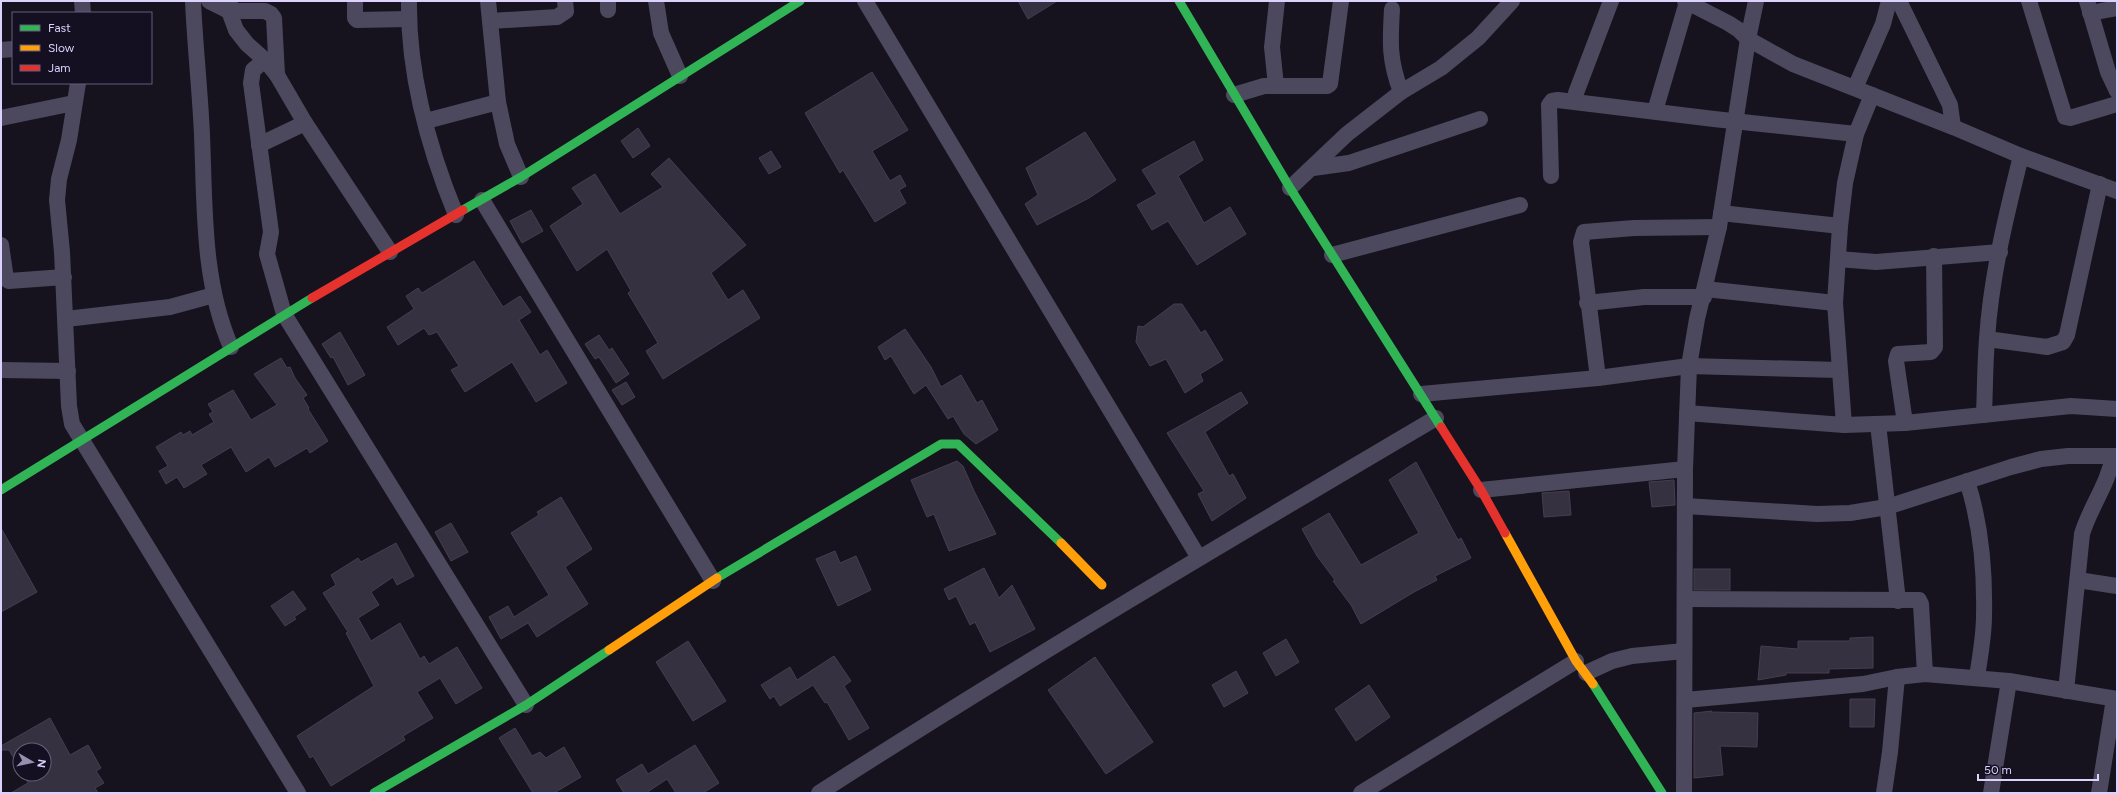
<svg xmlns="http://www.w3.org/2000/svg" width="2118" height="794" font-family="Figtree,sans-serif">
  <style>
    .building { fill: #363140; stroke: #443e51 }
    .lines { fill: none; stroke-linecap: round; stroke-linejoin: round }
    .street { stroke: #4c495e; stroke-width: 16 }
    .fast { stroke: #30b455; stroke-width: 9 }
    .slow { stroke: #ff9f0a; stroke-width: 9 }
    .jam { stroke: #e5322d; stroke-width: 9 }
  </style>
  <rect width="100%" height="100%" fill="#16131e"/>
  <g class="building">
    <polygon points="1018,1 1057,1 1028,19"/>
    <polygon points="872,72 908,130 872,151 890,181 900,175 906,186 899,190 906,203 875,222 843,170 840,173 805,113"/>
    <polygon points="638,128 650,146 633,158 621,141"/>
    <polygon points="1085,132 1116,180 1089,198 1037,225 1025,204 1038,195 1026,168"/>
    <polygon points="1194,141 1203,160 1178,176 1204,223 1230,207 1246,234 1197,265 1168,221 1152,230 1137,205 1157,194 1142,170"/>
    <polygon points="771,151 781,167 769,174 759,158"/>
    <polygon points="669,158 746,245 711,273 728,300 743,290 760,318 663,379 646,351 658,343 628,293 631,291 607,249 577,271 550,226 583,204 572,188 595,174 620,214 663,187 651,174"/>
    <polygon points="531,210 543,231 522,243 510,221"/>
    <polygon points="474,261 503,307 520,296 531,312 519,320 540,355 547,350 567,383 536,402 512,362 465,392 451,370 459,366 437,332 429,335 424,328 398,345 387,327 414,309 406,296 418,288 422,293"/>
    <polygon points="1174,304 1182,304 1201,333 1205,330 1223,360 1200,374 1203,381 1185,393 1166,359 1150,366 1136,342 1138,326 1143,327"/>
    <polygon points="905,329 931,367 941,387 961,375 977,403 982,400 998,430 976,444 964,434 953,416 948,419 926,385 914,394 891,356 885,360 878,347"/>
    <polygon points="340,332 365,375 348,385 333,357 331,358 322,344"/>
    <polygon points="599,335 609,350 612,348 629,374 616,383 599,357 595,359 585,344"/>
    <polygon points="281,358 287,368 290,367 295,378 307,395 303,398 309,408 308,409 328,441 310,453 307,448 275,467 269,457 246,472 231,447 201,465 207,474 184,488 177,477 166,484 159,471 168,466 156,447 181,432 183,435 190,431 192,435 214,422 209,414 213,412 208,404 233,390 251,420 277,405 254,374"/>
    <polygon points="626,382 635,397 622,405 612,390"/>
    <polygon points="1241,392 1248,403 1205,432 1229,476 1233,474 1246,498 1212,521 1198,494 1204,491 1167,433"/>
    <polygon points="957,461 963,466 974,491 996,534 949,551 934,514 927,517 911,480"/>
    <polygon points="1416,462 1458,540 1461,538 1471,558 1435,576 1437,580 1414,592 1361,624 1351,605 1333,581 1335,580 1317,556 1302,529 1329,513 1361,565 1419,533 1389,480"/>
    <polygon points="1674,480 1675,505 1652,507 1649,482"/>
    <polygon points="1569,491 1571,515 1544,517 1542,493"/>
    <polygon points="561,497 592,549 565,567 588,604 537,637 528,623 501,639 489,617 508,606 514,617 549,595 511,533 539,515 537,512"/>
    <polygon points="451,523 468,552 451,561 435,532"/>
    <polygon points="1,528 37,592 1,612"/>
    <polygon points="396,543 414,576 397,585 393,577 371,592 379,605 358,618 371,641 400,623 420,659 424,656 429,664 457,647 482,688 456,704 440,678 417,692 433,718 403,736 405,740 331,786 313,756 310,758 297,736 374,686 346,633 348,632 323,593 336,585 331,575 358,558 361,562"/>
    <polygon points="835,551 840,563 856,556 871,590 838,606 816,559"/>
    <polygon points="984,568 999,598 1012,585 1035,629 990,652 975,622 970,625 956,596 949,600 944,589"/>
    <rect x="1694" y="569" width="36" height="21"/>
    <polygon points="293,591 306,609 294,617 296,619 285,626 271,606"/>
    <polygon points="1873,637 1873,668 1829,669 1829,673 1786,673 1786,675 1758,680 1761,646 1798,649 1798,641 1850,641 1850,638"/>
    <polygon points="1286,639 1299,662 1276,676 1263,653"/>
    <polygon points="688,641 726,701 693,721 656,662"/>
    <polygon points="834,656 851,681 844,686 869,728 849,740 827,702 825,703 813,685 780,706 774,696 770,699 761,685 790,667 797,680"/>
    <polygon points="1095,657 1153,742 1106,774 1048,690"/>
    <polygon points="1236,671 1248,693 1224,707 1212,685"/>
    <polygon points="1369,685 1390,717 1356,741 1335,709"/>
    <polygon points="1850,699 1875,699 1874,727 1850,727"/>
    <polygon points="1712,711 1711,712 1758,713 1757,747 1720,746 1723,775 1694,778 1694,713"/>
    <polygon points="50,718 70,755 88,745 101,768 96,771 104,783 95,788 98,793 11,793 28,783 23,774 44,774 44,750 20,750 20,769 9,750 1,750 1,746"/>
    <polygon points="515,728 532,756 540,752 546,758 564,747 581,777 554,793 533,793 499,738"/>
    <polygon points="695,745 719,783 703,793 676,793 667,779 646,793 624,793 616,780 642,764 648,774"/>
  </g>
  <g class="lines">
    <g class="street">
      <polyline points="82,1 83,13"/>
      <path d="M193,1C195,46 200,90 202,135C205,206 202,281 231,347"/>
      <polyline points="209,1 229,11 265,11 271,14 274,18 277,75"/>
      <polyline points="230,1 229,11 236,30 247,44 265,60 277,75 305,123 390,252"/>
      <polyline points="355,1 355,18 357,20 408,19"/>
      <path d="M409,1C408,73 429,149 456,215"/>
      <polyline points="488,1 498,102 507,144 521,177"/>
      <polyline points="608,1 608,10"/>
      <polyline points="656,1 661,33 680,76"/>
      <polyline points="865,1 1199,558"/>
      <polyline points="1685,1 1728,23 1739,30 1748,39 1793,64 1953,127 2021,156 2117,191"/>
      <polyline points="2029,1 2065,117 2070,118 2117,104"/>
      <polyline points="2087,1 2108,72 2117,91"/>
      <polyline points="1901,5 1950,105 1953,127"/>
      <path d="M1392,9C1390,43 1389,60 1401,92"/>
      <polyline points="2090,13 2117,8"/>
      <polyline points="490,21 557,17 566,11 565,1"/>
      <polyline points="1,50 13,49"/>
      <polyline points="265,60 253,70 251,83 271,232 267,254 284,314 526,705"/>
      <polyline points="78,83 69,140 59,179 57,200 62,252 69,406 72,424 298,793"/>
      <polyline points="1276,86 1272,47 1277,1"/>
      <polyline points="1855,88 1883,24 1889,1"/>
      <polyline points="1234,95 1264,86 1327,86 1330,84 1341,1"/>
      <polyline points="1575,101 1576,93 1611,1"/>
      <polyline points="1655,111 1687,2"/>
      <polyline points="1,118 74,103"/>
      <polyline points="426,121 498,102"/>
      <polyline points="259,145 305,123"/>
      <polyline points="1313,168 1349,163 1480,119"/>
      <polyline points="1551,176 1549,105 1552,101 1558,100 1714,119 1856,134"/>
      <polyline points="1290,188 1347,134 1401,92 1441,68 1478,38 1512,1"/>
      <polyline points="482,200 713,581"/>
      <polyline points="1721,213 1840,226"/>
      <polyline points="1,245 6,279 9,281 64,277"/>
      <polyline points="1332,255 1520,205"/>
      <polyline points="1838,259 1876,262 2000,252"/>
      <polyline points="1705,289 1835,303"/>
      <polyline points="1587,303 1644,297 1704,297"/>
      <polyline points="66,319 170,307 214,295"/>
      <polyline points="1987,339 2047,347 2063,342 2067,335 2100,184"/>
      <polyline points="1,370 68,371"/>
      <polyline points="1598,378 1581,242 1584,232 1634,228 1719,227"/>
      <polyline points="1421,394 1598,378 1689,366 1839,370"/>
      <polyline points="1687,413 1844,425 1905,423 2071,406 2117,409"/>
      <path d="M1984,415C1985,390 1985,364 1987,339C1991,277 2006,216 2021,156"/>
      <polyline points="1905,423 1896,361 1898,354 1931,352 1935,347 1934,256"/>
      <polyline points="1878,424 1898,601"/>
      <polyline points="1844,425 1835,303 1840,226 1845,183 1856,134 1872,95"/>
      <path d="M1967,481C1981,524 1985,571 1984,616C1984,636 1980,657 1977,677"/>
      <polyline points="1481,490 1685,469"/>
      <polyline points="1685,506 1817,514 1850,513 1887,507 2011,467 2041,459 2068,456 2117,456"/>
      <polyline points="2078,580 2117,586"/>
      <polyline points="1685,599 1919,600 1921,604 1925,674"/>
      <polyline points="1586,673 1612,661 1632,656 1684,651"/>
      <path d="M2066,691L2082,534C2090,507 2108,485 2113,456"/>
      <polyline points="1685,700 1863,684 1897,677 1925,674 2009,681 2117,699"/>
      <polyline points="1684,792 1685,469 1689,366 1697,319 1719,227 1748,39 1756,1"/>
      <path d="M819,793C1021,663 1229,540 1436,418"/>
      <polyline points="1361,793 1576,661"/>
      <polyline points="1884,793 1890,752 1897,677"/>
      <polyline points="1991,793 2009,681"/>
      <polyline points="2099,793 2114,699"/>
    </g>
    <g class="fast">
      <polyline points="1179,1 1290,188 1441,427"/>
      <polyline points="463,210 521,177 800,1"/>
      <polyline points="1,490 312,298"/>
      <polyline points="717,578 941,444 958,444 1061,543"/>
      <polyline points="1593,684 1662,793"/>
      <polyline points="374,793 526,705 609,650"/>
    </g>
    <g class="slow">
      <polyline points="1505,533 1576,661 1593,684"/>
      <polyline points="1061,543 1102,585"/>
      <polyline points="609,650 717,578"/>
    </g>
    <g class="jam">
      <polyline points="312,298 463,210"/>
      <polyline points="1441,427 1481,490 1505,533"/>
    </g>
  </g>
  <rect width="2118" height="794" fill="none" stroke="#ddd2fd" stroke-width="4"/>
  <rect x="12" y="12" width="140" height="72" fill="#150f22" stroke="#655d7a"/>
  <rect x="20" y="25" width="20" height="6" fill="#30b455" stroke="#655d7a"/>
  <text x="48" y="32" font-size="12" fill="#ddd2fd">Fast</text>
  <rect x="20" y="45" width="20" height="6" fill="#ff9f0a" stroke="#655d7a"/>
  <text x="48" y="52" font-size="12" fill="#ddd2fd">Slow</text>
  <rect x="20" y="65" width="20" height="6" fill="#e5322d" stroke="#655d7a"/>
  <text x="48" y="72" font-size="12" fill="#ddd2fd">Jam</text>
  <g transform="translate(32 762) rotate(99)"><circle r="19" fill="#150f22" stroke="#655d7a"/>
  <path d="M0-3L7 15L0 10L-7 15Z" fill="#978faf"/>
  <text y="-6" font-size="11" font-weight="bold" text-anchor="middle" fill="#ddd2fd">N</text>
  </g>
  <path d="M1978 774v6h120v-6" fill="none" stroke="#ddd2fd" stroke-width="2"/>
  <text x="1984" y="774" font-size="12" fill="#ddd2fd" stroke="#150f22" stroke-width="3" paint-order="stroke">50 m</text>
</svg>
